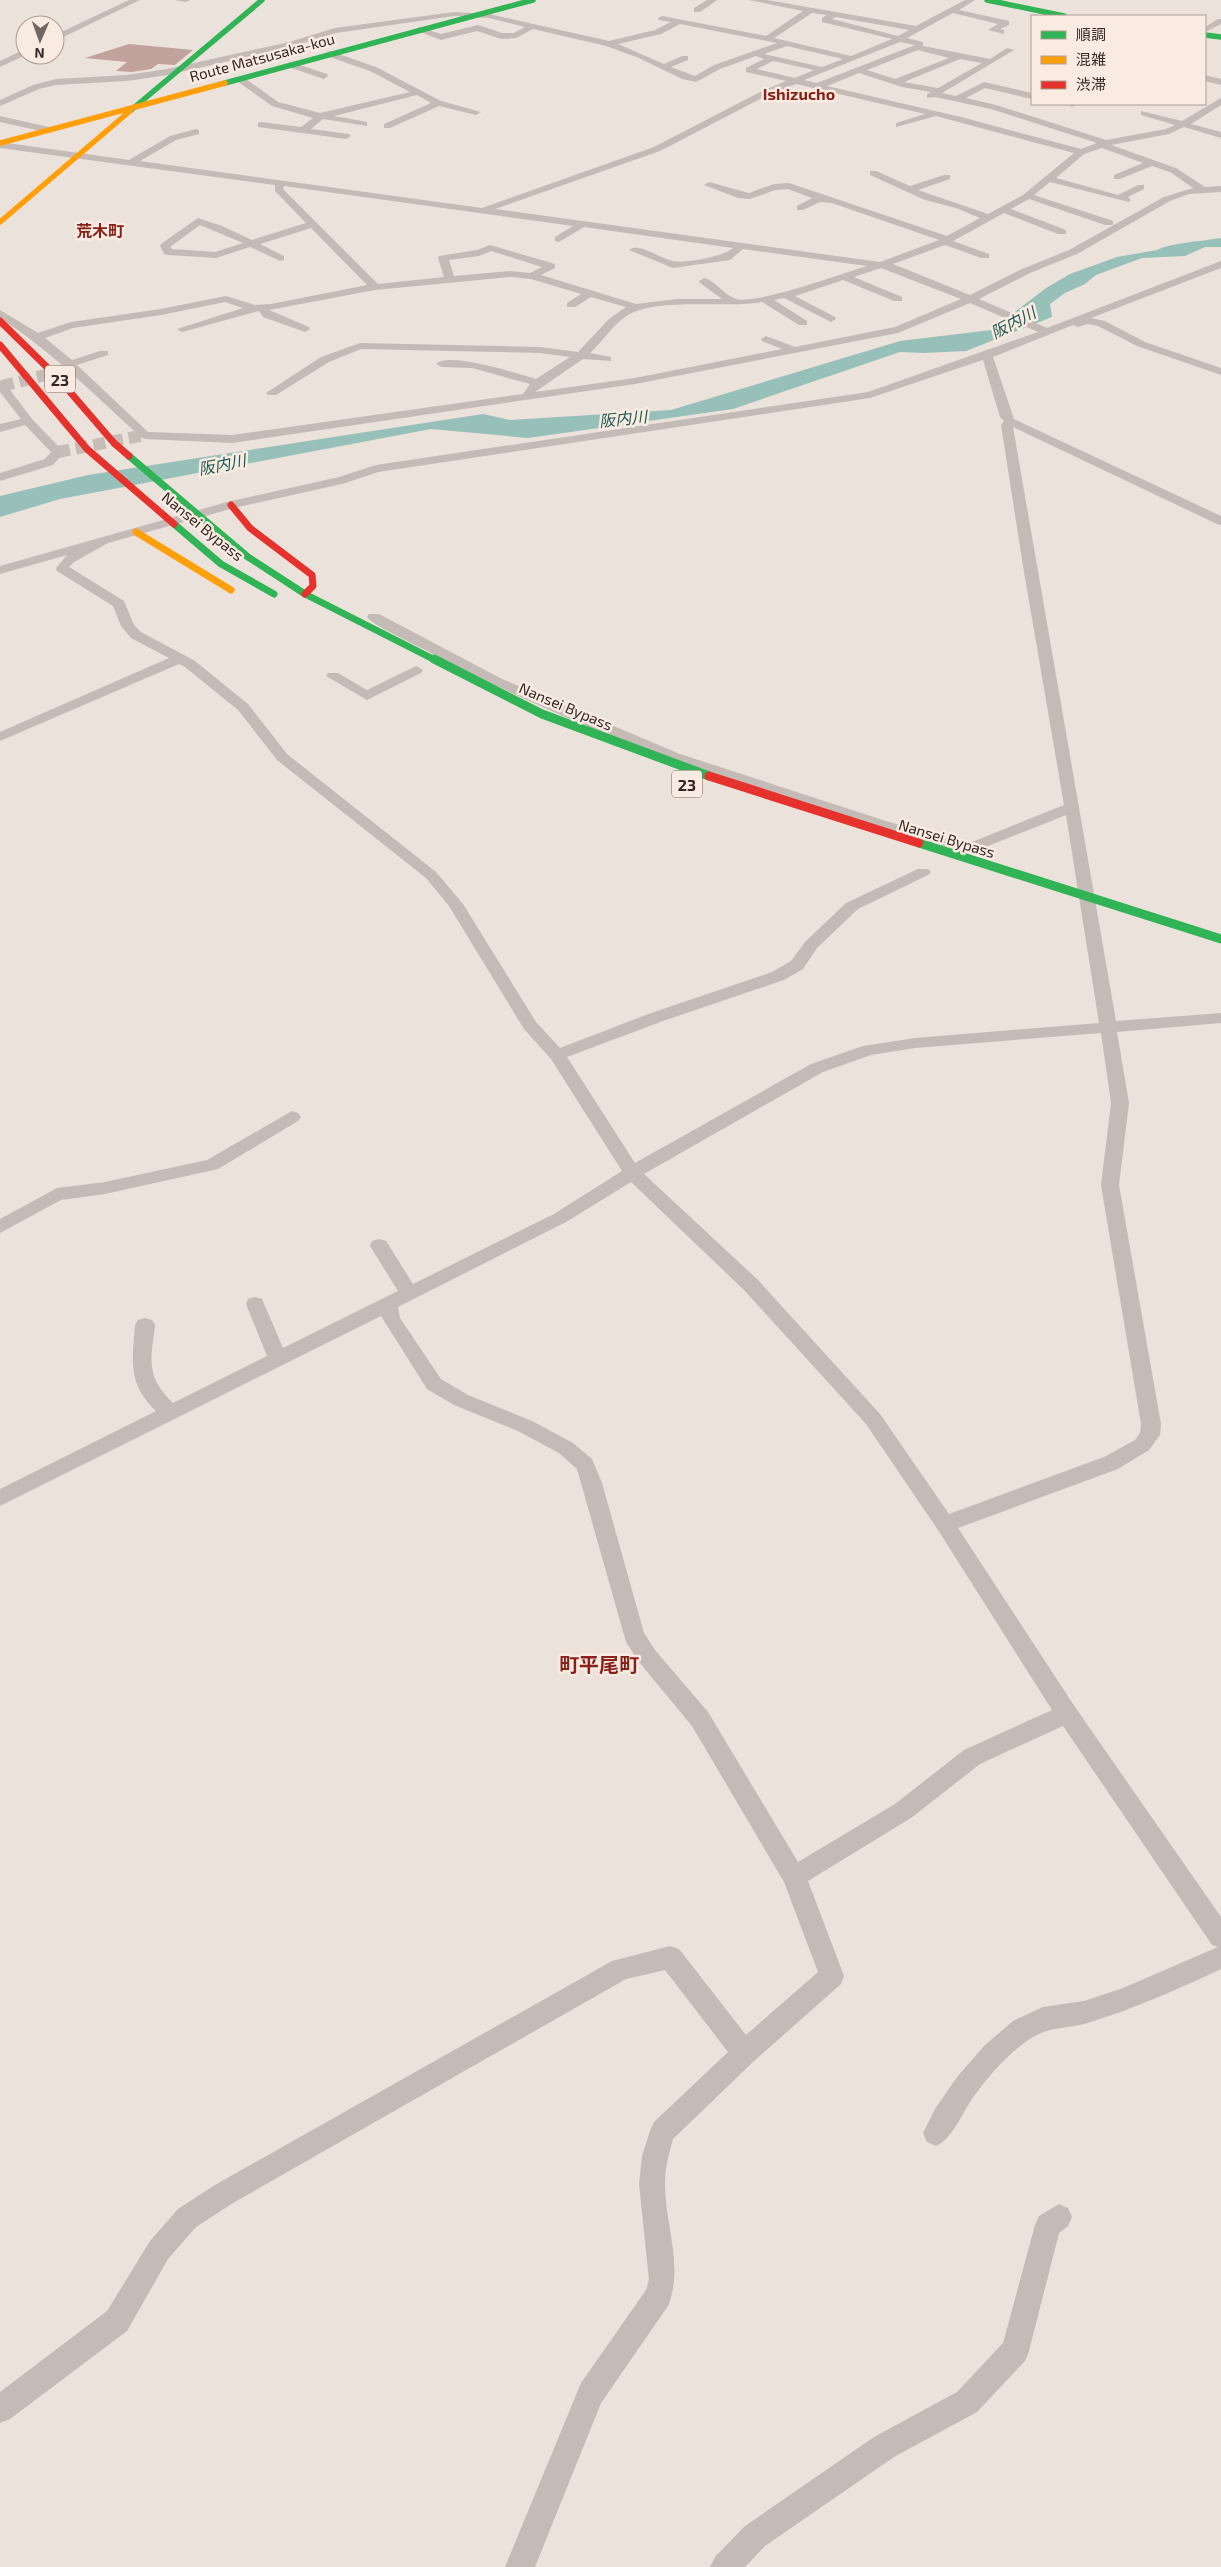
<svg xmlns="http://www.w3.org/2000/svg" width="1221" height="2567" font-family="'Exo 2','Noto Sans JP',sans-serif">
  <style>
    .water { fill: #97c0b8 }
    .building { fill: #c1a29d }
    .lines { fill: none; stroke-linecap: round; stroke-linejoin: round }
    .street-tunnel { stroke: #c7bdb7; stroke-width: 12; stroke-dasharray: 12 6; stroke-linecap: butt }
    .street { fill: #c4bab6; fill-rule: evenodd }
    .fast-far2 { stroke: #30b455; stroke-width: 5.5 }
    .fast-far1 { stroke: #30b455; stroke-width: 7 }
    .fast { stroke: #30b455; stroke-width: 9 }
    .slow-far1 { stroke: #ff9f0a; stroke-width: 5.5 }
    .slow { stroke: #ff9f0a; stroke-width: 7 }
    .jam-far1 { stroke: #e5322d; stroke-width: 7 }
    .jam { stroke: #e5322d; stroke-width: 9 }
    .labels { text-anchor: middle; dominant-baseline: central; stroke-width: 5; stroke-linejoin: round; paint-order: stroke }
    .far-street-label { font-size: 15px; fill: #342725; stroke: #faebe2 }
    .far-quarter-label { font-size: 16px; font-weight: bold; fill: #882119; stroke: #faebe2 }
    .far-water-label { font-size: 16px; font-style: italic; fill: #185851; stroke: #faebe2 }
    .shield { fill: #faebe2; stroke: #6f625e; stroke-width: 1 }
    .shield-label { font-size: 16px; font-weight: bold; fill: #342725 }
    .quarter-label { font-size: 20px; font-weight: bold; fill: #882119; stroke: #faebe2 }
  </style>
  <rect width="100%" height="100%" fill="#ece2dc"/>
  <path class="water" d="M1221,238V247H1205L1185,256L1142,258L1096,275L1085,284L1065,293L1050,304L1052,317L966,351L924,353L900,352L733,409L528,438L431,429L60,499L0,517V496L88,475L483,414L510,420L671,410L900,341L991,330L1046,288L1070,274L1117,257L1157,250C1170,243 1204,241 1221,238Z"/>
  <polygon class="building" points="129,44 193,50 175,65 158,64 151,69 132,72 116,71 127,62 85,58"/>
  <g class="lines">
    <g class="street-tunnel">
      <polyline points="2,386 73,368"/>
      <polyline points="58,452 145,435"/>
    </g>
    <g class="street">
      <polygon points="129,0 140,0 55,41 55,35"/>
      <polygon points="174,0 190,0 186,2"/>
      <polygon points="707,0 717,0 700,12 694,12 694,8"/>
      <path d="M749,0H767L916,26L965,0H975L959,10L1009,21V25L1000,29L1004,30V34L988,30L998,24L953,13L907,38L923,42V46L990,59L1007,48L1014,50L942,93L956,96L984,82L1032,93V99L985,88L966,98L996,105L1106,140L1166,129L1175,125L1141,115V111L1182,121L1221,98V105L1191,124L1221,132V138L1184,127L1169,134L1111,145L1176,168L1205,187L1221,186V192L1189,194L1170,201L1077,254L1030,273L979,299L1047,328L1221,261V268L1091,318L1105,321L1145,342L1221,368V375L1137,346L1098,326L1088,324L1078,327L1073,325L993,357L1014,419L1221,516V525L1217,524L1013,427L1116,1021L1221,1013V1023L1117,1032L1129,1103L1119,1185L1161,1424L1160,1435L1149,1450L1118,1469L958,1528L1075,1707L1221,1917V1969C1179,1989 1135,2008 1091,2022C1071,2029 1051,2026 1033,2037C1010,2051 990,2074 974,2096C963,2111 953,2139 936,2146L927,2142L923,2133L935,2109L957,2077L984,2046L1013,2021L1043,2007L1084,2001L1123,1988L1218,1947L1212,1945L1063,1726L980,1764L911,1818L808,1881L844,1976L841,1984L753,2062L673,2139C669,2153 665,2168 665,2184C665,2225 684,2267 668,2306L601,2403L535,2567H505L581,2383L646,2290L649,2280L639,2184L642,2156L650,2131L654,2122L728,2052L665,1970L626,1979L233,2203L196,2227L168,2259L127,2331L10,2419L0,2423V2392L107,2311L150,2241L178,2209L215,2185L612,1961L670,1946L679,1949L746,2035L818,1972L784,1882L692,1726L639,1662L626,1642L577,1469L559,1453L518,1431L454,1405L427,1389L381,1316L0,1506V1489L156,1411C128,1384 132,1362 135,1325L138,1320L145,1318L152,1320L155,1325C151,1360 145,1376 173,1403L267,1356L246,1304L248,1299L255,1297L262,1299L283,1348L398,1291L370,1246L372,1241L379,1239L386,1241L413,1284L554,1214L622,1171L551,1059L524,1029L449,906L426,878L277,760L238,710L185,667L179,664L0,741V732L169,658L131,638L121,626L113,606L57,571L56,568L67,555L0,574V566L227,502L339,477L376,465L868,392L1038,332L970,303L898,333L635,384L232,443L145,439L141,437C94,395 53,352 0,318V310L38,333L71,322L161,309L226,296L255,305L271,304L367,285L311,228L260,244L284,256V260L280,261L250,247L216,258L168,255L164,254L160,246L161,244L198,218L222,226L252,240L306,223L275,191V185L0,148V142L129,160L170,136L196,129L199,130V134L176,140L140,161L482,208L654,147L762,91L786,81L746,72V68L764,59L756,56L720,69L696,82L682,79L639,58L606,46L533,29L516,38L501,39L477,31L441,40L415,30L419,27L441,34L478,25L502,33H514L525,27L489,18L454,16L336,33L291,47L167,75L127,81L56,85L39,89L0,106V100L33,85L56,79L127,75L167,69L289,42L335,28L454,12L489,14L609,41L655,30L671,22L659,20L658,18L662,16L766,36L803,11ZM812,13L827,15L822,18V22L892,39L851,56L774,38ZM836,17L909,30L898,36L832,19ZM680,24L777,43L714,65L695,76L671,67L688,60V56H682L664,64L618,44L661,34ZM900,42L915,45L817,83L804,80ZM787,46L843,59L822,67L764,54ZM918,50L949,58L895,79L867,70ZM960,59L982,63L938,88L904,82ZM773,61L814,70L795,78L757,69ZM859,73L902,87L931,92L927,94V98L935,97L991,109L1097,143L1081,149L961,117L827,86ZM796,84L925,114L896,123V127L936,116L1074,153L1023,195L988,214L918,190L950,179V175H944L910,186L876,171H870V175L925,200L956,208L980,218L947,236L789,183L774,184L749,193L709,182L704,185L738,198L750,199L775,190L788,189L812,198L797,206V210H803L820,202L832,203L939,240L880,262L495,209L660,151L768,95ZM1102,148L1143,163L1114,175V179H1120L1152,166L1170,172L1193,188L1164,197L1069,250L1022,269L970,295L893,264L945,245L981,258H989V254L953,241L1004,213L1058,234H1066V230L1011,209L1029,199L1105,225H1113V221L1034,195L1050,182L1129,202L1131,200L1128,197L1144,189V185H1138L1118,195L1056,178L1084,154ZM284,186L573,226L555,237V241L559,242L584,227L733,248C725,256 685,264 673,261C661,259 638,242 629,250L673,268L730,260L743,249L867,266C844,273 755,305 736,299C724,295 716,281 704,278L699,281L700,283L722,299H677L636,304L541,275L555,268V264L490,245L477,250L439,256L438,258L444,277L378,284L283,189ZM200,225L243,243L215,252L172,249L170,247ZM491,251L542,267L530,273L511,271L454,276L449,260L479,256ZM881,268L961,299L895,327L795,347L766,336L761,339L762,341L782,349L635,378L535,392L583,359L611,361V357L590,353C602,342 611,327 625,317C655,296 724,309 762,302L799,325H807V321L774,300L784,298L831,322L836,319L835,317L795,296L843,280L894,301H902V297L854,277ZM511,277L531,279L581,294L567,303V307H575L591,297L626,307L609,319L578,352L540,347L360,343L321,357L266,393L268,395H276L329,362L361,349L540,353L570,357L536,379C518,374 449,351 436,364L442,367L472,368L530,384L523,394L232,435L148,432L77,365L108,355V351H100L72,360L45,338L73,328L161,315L225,302L243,308L177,329L182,332L259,311L263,317L305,332L310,329L309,327L269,310L375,290ZM983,360L1000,417L1004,421L1001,425L1023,566L1064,805L967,844L886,821L680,754L502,679L379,614H369L367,617C375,627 419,646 433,654C600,742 781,800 963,852H973L1066,815L1099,1023L915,1038L863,1046L811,1064L635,1163L567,1057L663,1021L784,980L803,969L817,948L858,909L928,875L931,872L928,869H918L846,903L805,942L791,961L772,972L651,1013L560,1048L536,1022L463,904L436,872L287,754L248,704L195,661L141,632L134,625L124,601L69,567L74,562L108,543L234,508L342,484L378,472L870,398ZM1101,1033L1111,1103L1101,1185L1141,1424L1140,1433L1135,1440L1104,1457L949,1514L880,1414L758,1280L644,1174L823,1072L871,1055L915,1048ZM631,1182L744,1290L866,1424L938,1530L1052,1710L964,1750L895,1804L798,1862L708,1712L655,1650L644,1633L602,1483L592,1459L573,1443L532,1421L468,1395L441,1379L400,1318L398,1307L566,1222Z"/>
      <polygon points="1218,19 1221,19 1221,24 1205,32 1205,27"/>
      <polygon points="25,49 26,55 0,67 0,61"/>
      <polygon points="330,51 376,67 441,101 481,112 476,115 439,106 390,128 384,128 384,124 431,103 417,95 334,116 367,122 367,126 323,119 311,129 349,134 351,136 346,139 258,127 258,123 261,122 301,127 313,118 272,106 237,81 237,77 243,77 278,102 320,113 410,92 370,71 327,56 327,52"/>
      <polygon points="291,62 327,74 328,76 324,79 288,67 288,63"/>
      <polygon points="1205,75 1221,79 1221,85 1205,81"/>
      <polygon points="1068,104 1078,104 1072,107"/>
      <polygon points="0,116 53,128 55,130 50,133 0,122"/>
      <polygon points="0,381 4,382 32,419 64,452 53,465 0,481 0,473 45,459 51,452 25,425 0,432 0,424 21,419 0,392"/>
      <polygon points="416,666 423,670 421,673 367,700 326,676 328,673 338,673 367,690"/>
      <polygon points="292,1111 298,1113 301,1117 298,1121 218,1169 105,1194 61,1200 0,1233 0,1219 57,1188 105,1182 207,1160"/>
      <polygon points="1059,2204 1068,2208 1072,2217 1068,2226 1059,2233 1029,2351 1025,2361 977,2412 894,2457 765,2546 745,2567 710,2567 715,2557 745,2526 874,2437 957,2392 1003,2343 1035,2225 1039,2216"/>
    </g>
    <g class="fast-far2">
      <polyline points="987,0 1064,16"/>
      <polyline points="1205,35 1221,37"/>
      <polyline points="225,83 533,0"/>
      <polyline points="130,111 262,0"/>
    </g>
    <g class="fast-far1">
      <polyline points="129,456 248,557 305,594 437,661"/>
      <polyline points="174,524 221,564 274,594"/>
    </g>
    <g class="fast">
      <polyline points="434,659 542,714 709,776"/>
      <polyline points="919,843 1221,939"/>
    </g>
    <g class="slow-far1">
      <polyline points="0,143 225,83"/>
      <polyline points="0,222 130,111"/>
    </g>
    <polyline class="slow" points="136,532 231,590"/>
    <g class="jam-far1">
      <polyline points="0,321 58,378 114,443 129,456"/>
      <polyline points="0,345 87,449 174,524"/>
      <polyline points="231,505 250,528 312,575 313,586 305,594"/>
    </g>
    <polyline class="jam" points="709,776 919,843"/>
  </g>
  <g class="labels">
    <g class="far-street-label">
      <text transform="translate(262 57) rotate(-15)">Route Matsusaka-kou</text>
      <text transform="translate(203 526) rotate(39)">Nansei Bypass</text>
      <text transform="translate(566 706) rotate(23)">Nansei Bypass</text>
      <text transform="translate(947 838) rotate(17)">Nansei Bypass</text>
    </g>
    <g class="far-quarter-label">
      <text x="799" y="93">Ishizucho</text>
      <text x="100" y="230">荒木町</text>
    </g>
    <g class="far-water-label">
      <text transform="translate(1013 322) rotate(-28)">阪内川</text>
      <text transform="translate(623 418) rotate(-6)">阪内川</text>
      <text transform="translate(222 464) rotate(-11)">阪内川</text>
    </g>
    <g class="shield">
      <rect x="45" y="365.5" width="30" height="27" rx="4"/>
      <rect x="672" y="770.5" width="30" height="27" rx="4"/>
    </g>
    <g class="shield-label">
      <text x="60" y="379">23</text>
      <text x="687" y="784">23</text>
    </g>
    <g class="quarter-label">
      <text x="599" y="1664">町平尾町</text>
    </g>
  </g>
  <rect x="1031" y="15" width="175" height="90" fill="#faebe2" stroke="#ab9d96"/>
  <rect x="1041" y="31" width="25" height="8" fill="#30b455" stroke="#ab9d96"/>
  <text x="1076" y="40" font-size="15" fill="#342725">順調</text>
  <rect x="1041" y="56" width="25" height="8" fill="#ff9f0a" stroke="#ab9d96"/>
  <text x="1076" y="65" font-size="15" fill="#342725">混雑</text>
  <rect x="1041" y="81" width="25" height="8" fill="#e5322d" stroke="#ab9d96"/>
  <text x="1076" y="90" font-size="15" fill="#342725">渋滞</text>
  <g transform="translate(40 40) rotate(182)"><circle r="24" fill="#faebe2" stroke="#ab9d96"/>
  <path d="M0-4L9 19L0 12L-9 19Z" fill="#746865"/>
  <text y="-8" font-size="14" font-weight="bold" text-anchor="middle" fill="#342725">N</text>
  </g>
</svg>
